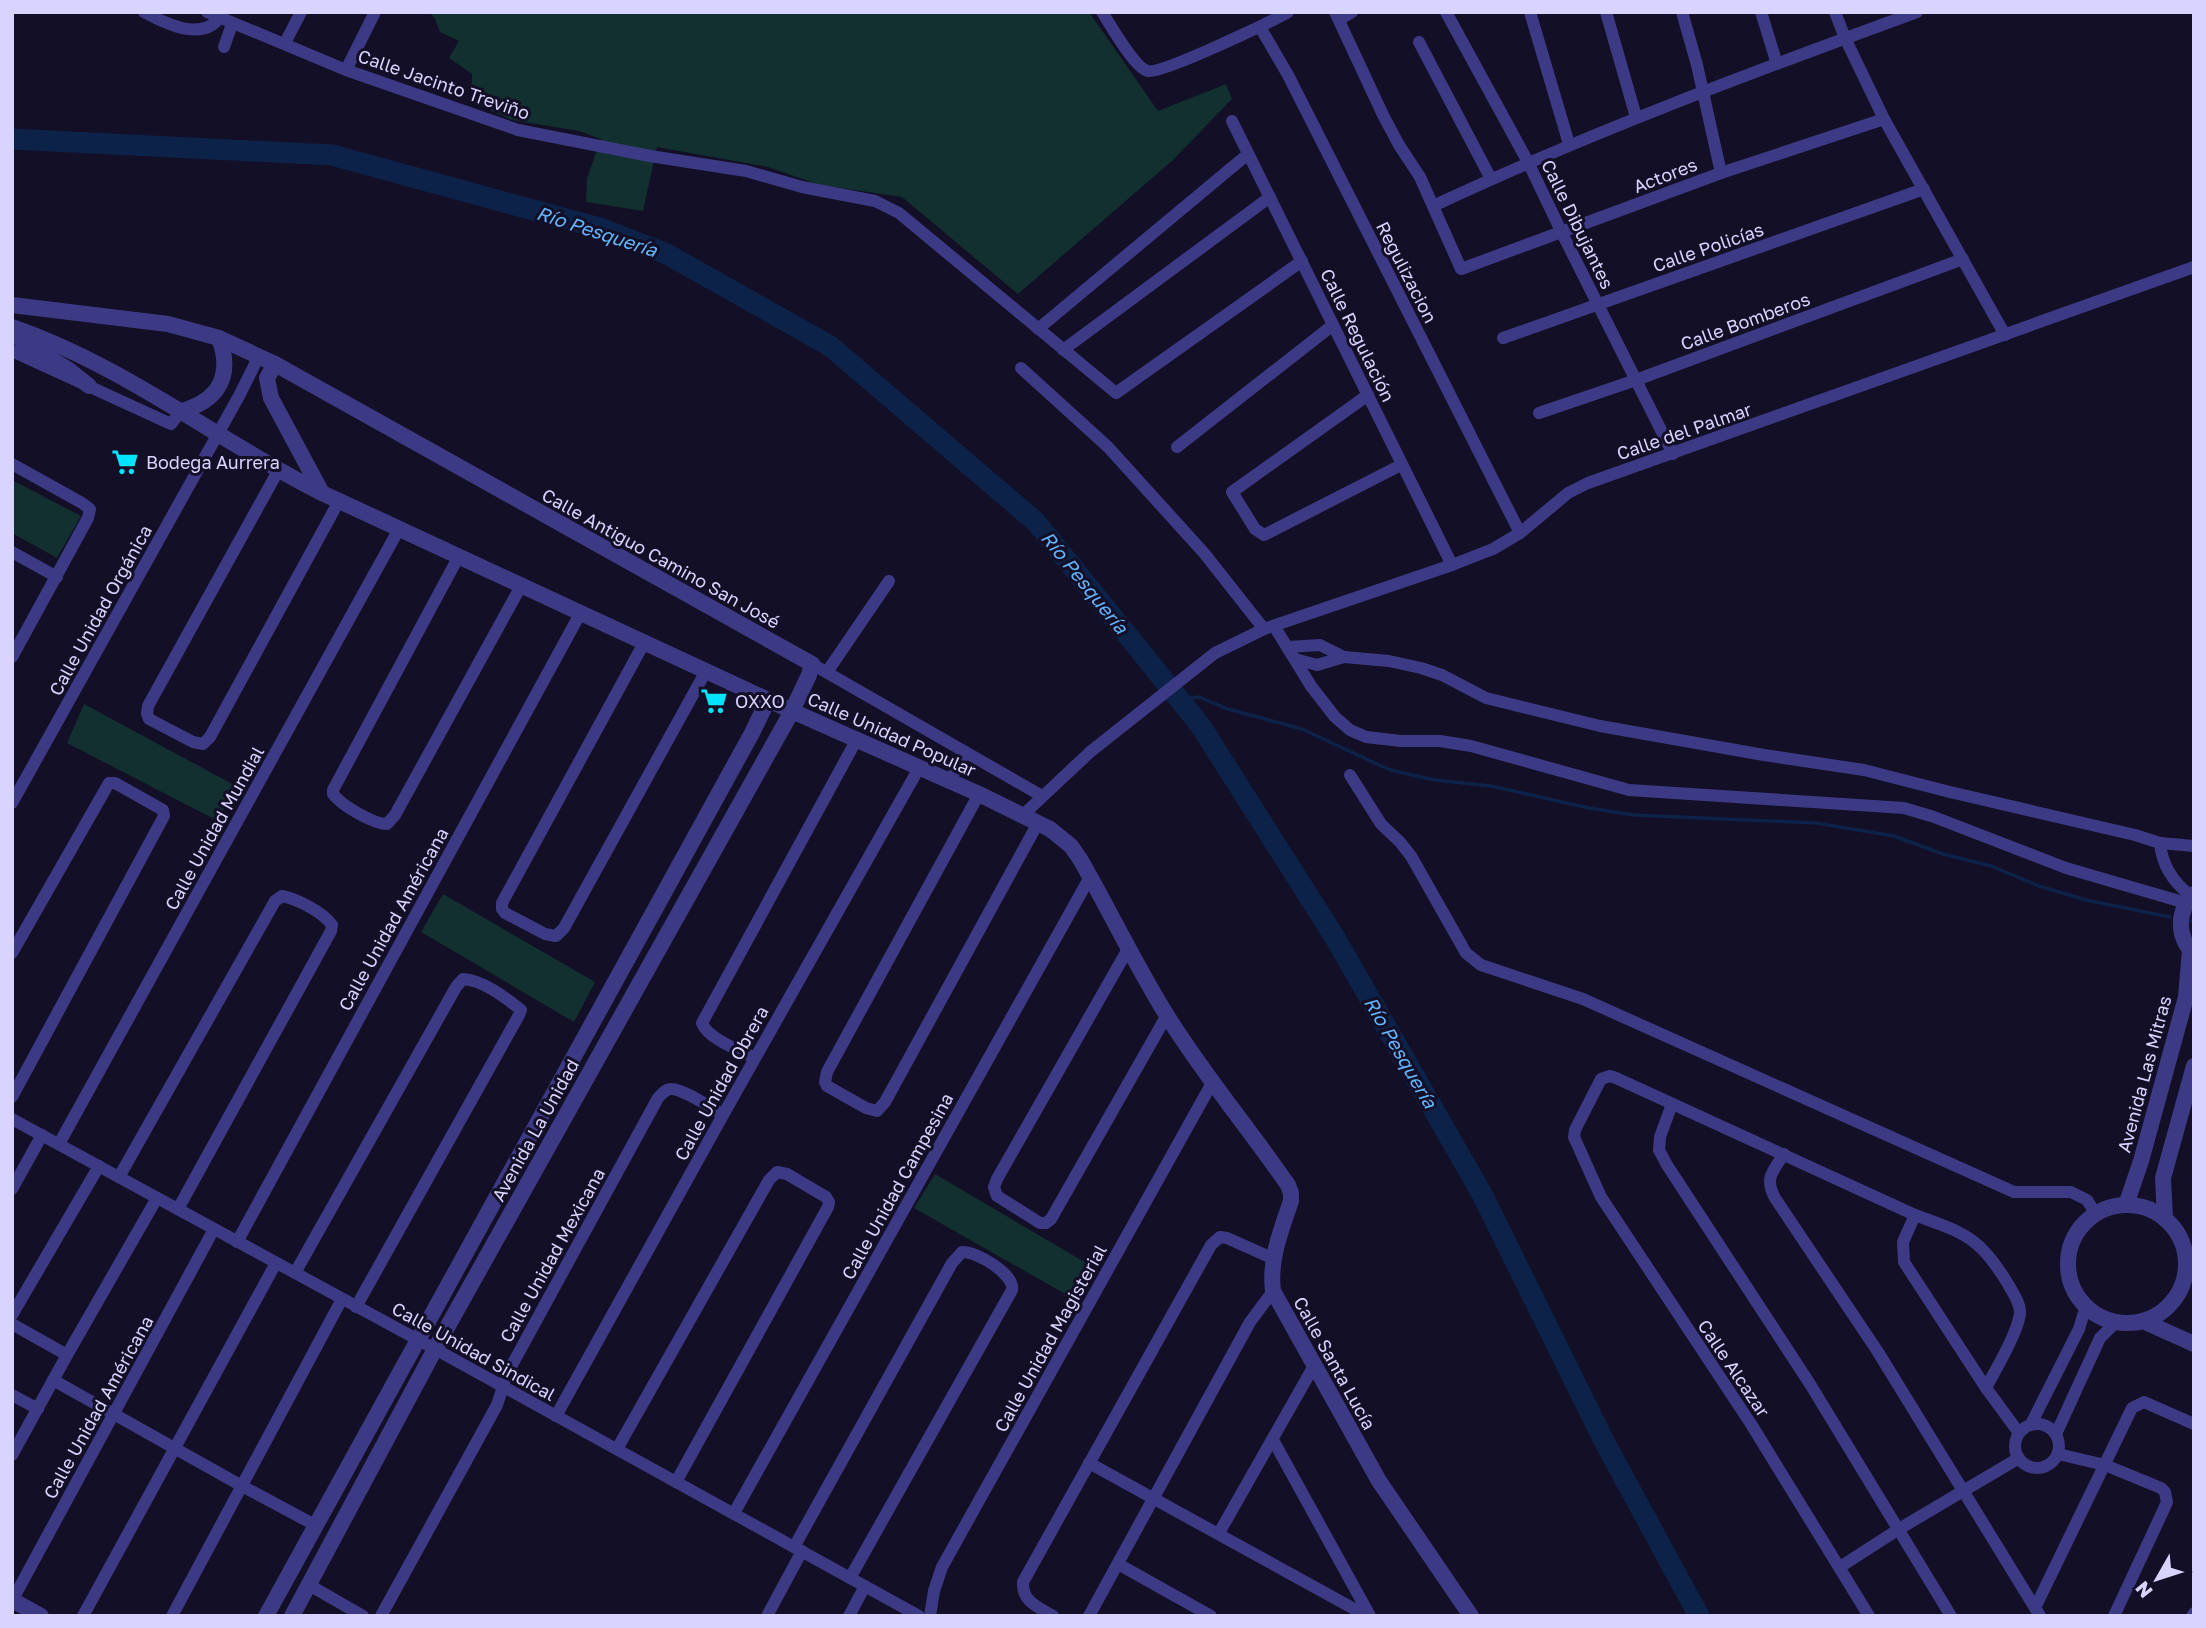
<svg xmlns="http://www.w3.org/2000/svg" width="2206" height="1628" font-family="'Golos Text',sans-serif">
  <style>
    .green { fill: #12302f }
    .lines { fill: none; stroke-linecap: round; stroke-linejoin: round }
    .stream { stroke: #0c2248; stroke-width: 3.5 }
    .river { stroke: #0c2248; stroke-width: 21 }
    .minor { stroke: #3d3a85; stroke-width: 12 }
    .tertiary { stroke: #3d3a85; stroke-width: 16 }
    .labels { text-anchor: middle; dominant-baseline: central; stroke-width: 6; stroke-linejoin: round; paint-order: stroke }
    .street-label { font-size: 18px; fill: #d9d4ff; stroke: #130f26 }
    .poi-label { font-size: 18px; fill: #d9d4ff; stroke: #130f26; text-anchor: start }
    .water-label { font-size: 19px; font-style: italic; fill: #62b6ff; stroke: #130f26 }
  </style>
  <rect width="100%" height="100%" fill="#130f26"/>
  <g class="green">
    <polygon points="429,12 1089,12 1158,111 1226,84 1232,99 1173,160 1018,294 902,197 820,185 768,167 657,147 643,211 586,202 587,178 601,139 579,131 512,120 471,102 472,74 449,58 459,41 440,32 435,19"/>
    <polygon points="12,480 81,516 57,558 12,533"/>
    <polygon points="84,704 236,786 218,821 67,743"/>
    <polygon points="443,894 595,982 574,1022 421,932"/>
    <polygon points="935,1174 1093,1267 1074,1299 914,1208"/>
  </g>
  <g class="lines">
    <g class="stream">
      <polyline points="1179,700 1199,697 1228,709 1302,729 1390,770 1435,780 1491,786 1589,808 1634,815 1816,823 1894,836 1943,854 1991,866 2039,886 2086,900 2170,917"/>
      <polyline points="2191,921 2194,921"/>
    </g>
    <polyline class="river" points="12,139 332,155 603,229 667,254 830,346 1036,522 1200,725 1334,936 1482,1194 1604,1441 1699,1616"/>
    <g class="minor">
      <path d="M144,12C168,25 207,44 223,12"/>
      <polyline points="207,12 346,70 518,130 650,156 746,171 802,187 875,201 899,213 1116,393 1302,261"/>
      <path d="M1102,12C1110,24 1135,69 1148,71C1162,74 1271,22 1288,12"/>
      <polyline points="1335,12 1383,115 1399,145 1420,177 1461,269 1721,173 1884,119"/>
      <polyline points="1446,12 1528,162 1562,233 1673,454"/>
      <polyline points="1530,12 1569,144"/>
      <polyline points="1606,12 1636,117"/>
      <polyline points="1682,12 1697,65 1721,173"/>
      <polyline points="1761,12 1777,64"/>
      <polyline points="1835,12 1845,38 1884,119 2005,335"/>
      <polyline points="1339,20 1352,12"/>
      <polyline points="1260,27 1288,75 1520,533"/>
      <polyline points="1419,42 1491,179"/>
      <polyline points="285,43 301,12"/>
      <polyline points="224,47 232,24"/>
      <polyline points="346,70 375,12"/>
      <polyline points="1232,121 1452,565"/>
      <path d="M1433,206C1591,132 1753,72 1917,12"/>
      <polyline points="1038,329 1248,154"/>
      <polyline points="1503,338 1924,189"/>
      <polyline points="1063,350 1270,197"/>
      <polyline points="12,351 171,424 181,411"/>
      <polyline points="1021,368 1108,447 1204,553 1264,629"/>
      <polyline points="1368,395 1232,492 1255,529 1264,535 1401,465"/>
      <polyline points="1539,413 1636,380 1963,259"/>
      <polyline points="1177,447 1333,325"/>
      <polyline points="12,464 82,503 90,509 88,518 12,657"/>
      <polyline points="278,471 148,706 147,714 149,719 193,742 203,744 210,737 339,501"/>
      <polyline points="12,552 57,577"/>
      <path d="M459,556L333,790V794C341,805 373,824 387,824L395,815L521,586"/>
      <polyline points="1274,626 1311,686 1335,717 1350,730 1366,737 1401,741 1440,741 1471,746 1629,790 1904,808 1934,817 2066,868 2186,903"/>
      <polyline points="644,643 502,903 502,909 505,913 545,934 556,936 564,928 706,671"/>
      <path d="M1288,647L1320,645L1344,657L1389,661L1421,668L1442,675L1486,698L1600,726L1764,755L1864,770L1950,792L2135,835L2160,843C2162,865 2174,883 2191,896"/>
      <polyline points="1295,659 1317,665 1344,657"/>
      <polyline points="812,664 1042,796"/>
      <polyline points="827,672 889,581"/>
      <polyline points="1350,775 1381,824 1400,842 1411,856 1466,953 1481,965 1583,999 2014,1192 2071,1192 2087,1200 2096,1214"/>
      <polyline points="950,781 965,752"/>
      <polyline points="979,794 827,1072 825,1082 827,1086 866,1108 877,1111 885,1102 1038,823"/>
      <polyline points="12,803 239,396 259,356"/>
      <polyline points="1023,815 1090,752 1215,653 1264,629 1452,565 1493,549 1520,533 1568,493 1588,483 2194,267"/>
      <polyline points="2160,843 2194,846"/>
      <polyline points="1128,949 997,1179 994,1187 997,1196 1040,1223 1046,1223 1051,1219 1167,1015"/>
      <polyline points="12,953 109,783 115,783 163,810 164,816 12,1097"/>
      <path d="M755,1058C740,1051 707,1038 702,1023L857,739"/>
      <polyline points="1672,1104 1660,1137 1659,1150 1667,1165 1810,1384 1951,1616"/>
      <polyline points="12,1119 435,1349 919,1616"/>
      <polyline points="59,1144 399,529"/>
      <path d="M1784,1154C1773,1171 1764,1178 1775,1198L1878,1352L2040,1616"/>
      <path d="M119,1177L275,901L282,896C297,899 323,912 332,925L331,931L178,1209"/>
      <polyline points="12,1189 42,1135"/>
      <polyline points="1915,1215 1903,1242 1904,1262 1986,1388 2019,1433"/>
      <polyline points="237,1242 580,614"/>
      <path d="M295,1273L456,987L463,979C483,980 506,998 521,1010L519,1015L356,1307"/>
      <polyline points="12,1315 99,1166"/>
      <polyline points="12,1324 67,1355"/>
      <polyline points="53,1380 242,1486 315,1525"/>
      <polyline points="12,1395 38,1409"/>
      <polyline points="556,1416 723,1115 919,768"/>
      <polyline points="2031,1424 2079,1329 2086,1306"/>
      <circle cx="2037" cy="1446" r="22"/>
      <polyline points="2056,1434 2100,1338 2116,1322"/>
      <polyline points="1273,1440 1370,1616"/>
      <polyline points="617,1449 769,1180 777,1172 787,1174 826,1197 829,1202 828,1207 676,1482"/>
      <polyline points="2058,1454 2105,1465 2161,1488 2165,1492 2167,1502 2163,1511 2114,1616"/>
      <polyline points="12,1455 67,1355 157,1198"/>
      <polyline points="1089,1463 1367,1616"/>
      <polyline points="734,1513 1090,877"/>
      <polyline points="1219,1533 1315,1364"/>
      <path d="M794,1547L952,1263L962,1252C976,1251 1015,1274 1012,1290L850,1578"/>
      <polyline points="1118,1564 1211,1616"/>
      <polyline points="1840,1567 1899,1529 2019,1458"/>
      <polyline points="309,1585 363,1616"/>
      <polyline points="12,1601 214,1229"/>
      <polyline points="2035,1608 2132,1408 2144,1402 2194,1424"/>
      <polyline points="83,1616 276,1263"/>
      <polyline points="172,1616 342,1299"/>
      <path d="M381,1616L497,1405L507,1374L658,1098C662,1094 665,1089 671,1089C684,1089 711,1108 723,1115"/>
      <polyline points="767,1616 802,1551"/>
      <polyline points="849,1616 865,1586"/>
      <polyline points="930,1616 934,1591 942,1567 1212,1083"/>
      <path d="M1053,1616C1038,1607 1022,1602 1023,1582L1211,1245L1220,1237L1227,1238L1272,1258"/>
      <polyline points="1089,1616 1250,1322 1273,1291"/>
      <path d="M1869,1616L1751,1424L1601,1197L1574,1137L1575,1130L1601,1079L1610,1076L1616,1078L1915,1215C1964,1233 1980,1237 2008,1284C2013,1293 2021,1304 2020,1314C2017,1334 1996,1369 1986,1388"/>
      <polyline points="2192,1616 2194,1613"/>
    </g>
    <g class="tertiary">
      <polyline points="12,305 168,324 219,338 275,364 812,664 809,675 792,711 435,1349 292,1616"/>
      <path d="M12,327C123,365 218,441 322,493L792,711L979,794L1050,829L1071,846L1080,859C1110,911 1135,964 1166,1014C1203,1074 1248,1127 1288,1185L1291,1193V1201C1281,1231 1269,1259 1273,1291L1379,1481L1471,1616"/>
      <polyline points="21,340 69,370 89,386"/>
      <polyline points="275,364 267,378 271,398 322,493"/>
      <path d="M181,411C219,401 233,375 219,338"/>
      <path d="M2194,894C2177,911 2176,936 2194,954"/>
      <polyline points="2126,1205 2141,1161 2186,997 2190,950"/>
      <circle cx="2127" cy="1264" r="59"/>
      <polyline points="2165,1219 2163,1178 2194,1066"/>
      <polyline points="2143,1321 2194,1344"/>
      <polyline points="12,1600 41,1616"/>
      <polyline points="266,1616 752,733 768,700"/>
    </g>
  </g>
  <defs>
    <g id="supermarket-bare" transform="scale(2.1)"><path d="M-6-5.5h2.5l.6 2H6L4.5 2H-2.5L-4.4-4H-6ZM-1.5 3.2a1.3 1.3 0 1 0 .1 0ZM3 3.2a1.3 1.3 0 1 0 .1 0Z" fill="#00e5ff" stroke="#130f26" stroke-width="2.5" paint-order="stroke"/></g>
  </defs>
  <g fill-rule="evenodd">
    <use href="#supermarket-bare" x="125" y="462"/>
    <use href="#supermarket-bare" x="714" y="701"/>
  </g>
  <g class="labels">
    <g class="street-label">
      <text transform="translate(444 84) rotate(19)">Calle Jacinto Treviño</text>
      <text transform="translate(1665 175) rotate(-21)">Actores</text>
      <text transform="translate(1578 224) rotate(64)">Calle Dibujantes</text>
      <text transform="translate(1708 247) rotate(-19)">Calle Policías</text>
      <text transform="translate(1407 272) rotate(63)">Regulizacion</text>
      <text transform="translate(1745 321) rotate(-20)">Calle Bomberos</text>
      <text transform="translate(1358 335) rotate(64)">Calle Regulación</text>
      <text transform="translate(1684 431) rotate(-19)">Calle del Palmar</text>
      <text transform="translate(661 558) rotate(29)">Calle Antiguo Camino San José</text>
      <text transform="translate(100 610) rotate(-61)">Calle Unidad Orgánica</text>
      <text transform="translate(892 734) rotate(24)">Calle Unidad Popular</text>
      <text transform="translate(214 828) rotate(-61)">Calle Unidad Mundial</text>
      <text transform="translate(393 919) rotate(-61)">Calle Unidad Américana</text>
      <text transform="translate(2144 1074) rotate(-75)">Avenida Las Mitras</text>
      <text transform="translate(721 1083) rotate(-61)">Calle Unidad Obrera</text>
      <text transform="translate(535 1130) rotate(-61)">Avenida La Unidad</text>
      <text transform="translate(897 1186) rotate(-61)">Calle Unidad Campesina</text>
      <text transform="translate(552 1255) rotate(-61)">Calle Unidad Mexicana</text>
      <text transform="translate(1050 1338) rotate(-61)">Calle Unidad Magisterial</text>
      <text transform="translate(474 1351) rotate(29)">Calle Unidad Sindical</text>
      <text transform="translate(1335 1363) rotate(61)">Calle Santa Lucía</text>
      <text transform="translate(1734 1368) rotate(56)">Calle Alcazar</text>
      <text transform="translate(98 1407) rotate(-61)">Calle Unidad Américana</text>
    </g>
    <g class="poi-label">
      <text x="146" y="462">Bodega Aurrera</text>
      <text x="735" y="701">OXXO</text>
    </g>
    <g class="water-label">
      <text transform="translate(597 231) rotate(18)">Río Pesquería</text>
      <text transform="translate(1085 582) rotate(51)">Río Pesquería</text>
      <text transform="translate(1401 1052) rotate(60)">Río Pesquería</text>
    </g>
  </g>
  <rect width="2206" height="1628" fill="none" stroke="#d9d4ff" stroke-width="28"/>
  <g transform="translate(2157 1579) rotate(231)" stroke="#130f26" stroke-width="5" paint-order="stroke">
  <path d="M0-5L12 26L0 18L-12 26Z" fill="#d9d4ff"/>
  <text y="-10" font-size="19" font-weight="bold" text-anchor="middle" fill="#d9d4ff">N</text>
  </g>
</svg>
